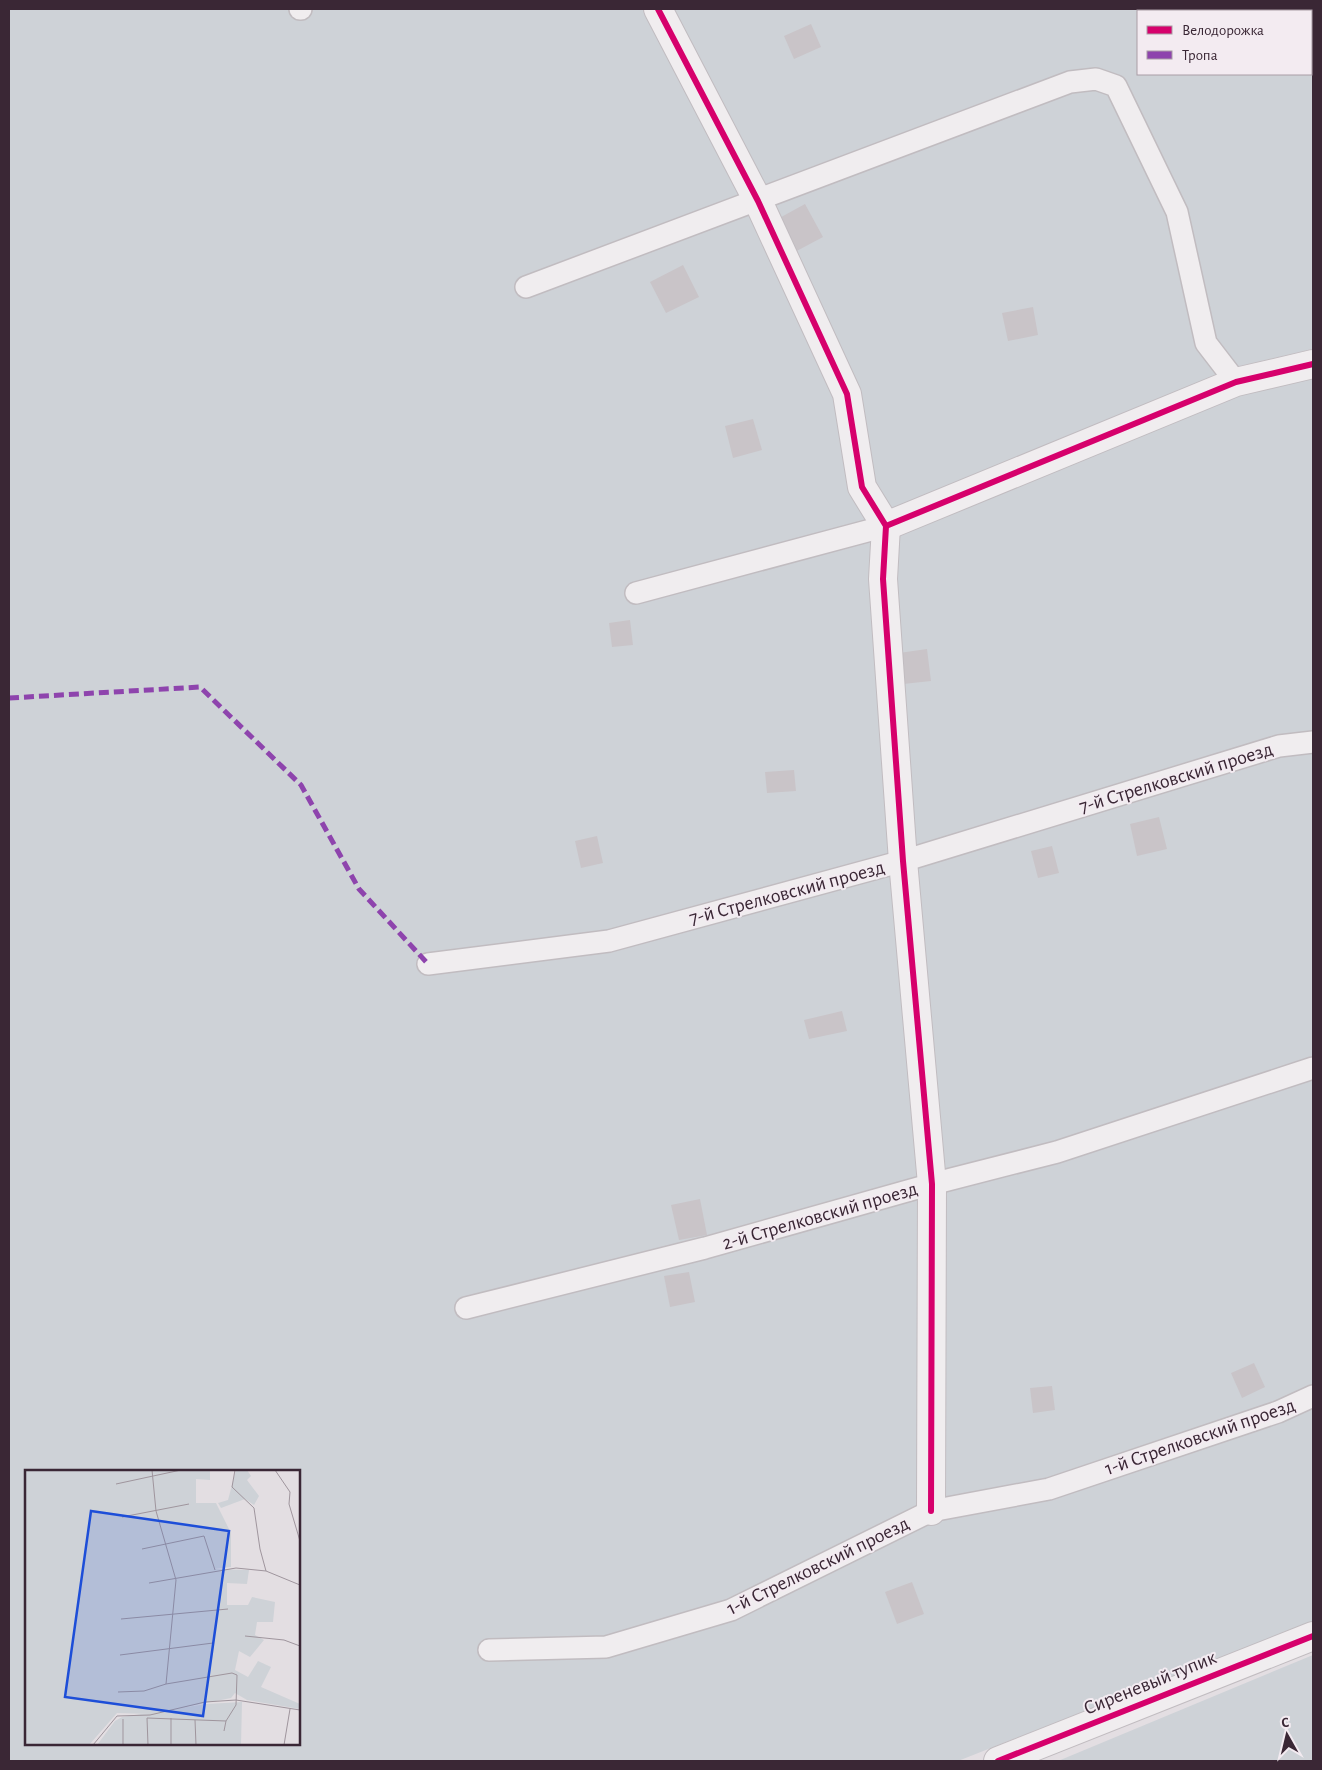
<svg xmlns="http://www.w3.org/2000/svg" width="1322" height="1770" font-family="'Alegreya Sans',sans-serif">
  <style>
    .green { fill: #ced2d7; fill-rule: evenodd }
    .building { fill: #c9c4c8 }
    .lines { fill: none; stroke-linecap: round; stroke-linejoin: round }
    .service-casing { stroke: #c1bcc0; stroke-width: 24 }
    .minor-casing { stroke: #c1bcc0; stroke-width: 30 }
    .service { stroke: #f0edef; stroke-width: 21 }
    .minor { stroke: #f0edef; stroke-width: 28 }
    .quiet { stroke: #8e44ad; stroke-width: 5; stroke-dasharray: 10 5; stroke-linecap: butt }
    .cycleway-casing { stroke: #f3ebf1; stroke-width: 9 }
    .cycleway { stroke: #d6006c; stroke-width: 6 }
    .labels { text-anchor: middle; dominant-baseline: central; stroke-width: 4; stroke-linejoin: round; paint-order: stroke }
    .street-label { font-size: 20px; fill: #3a2735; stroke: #f3ebf1 }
    .inset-road { fill: none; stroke: #9f959d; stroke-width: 1 }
    .view { fill: #1d4ed8; fill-opacity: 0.15; stroke: #1d4ed8; stroke-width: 2.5 }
    .inset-edge { fill: none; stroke: #3a2735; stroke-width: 2.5 }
  </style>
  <rect width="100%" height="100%" fill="#e3dee2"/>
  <g class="green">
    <path d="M9,9H1313V349L1215,372L1278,383L1313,375V1621L958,1761H9ZM1138,11H1311V74H1138ZM26,1471H299V1744H26Z"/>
    <polygon points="1313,1655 1313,1761 1058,1761"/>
  </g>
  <g class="building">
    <polygon points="811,24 821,47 794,59 784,36"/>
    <polygon points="805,204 823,237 791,254 774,221"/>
    <polygon points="683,265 699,297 666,313 650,282"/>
    <polygon points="1033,307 1038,335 1008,341 1002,313"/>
    <polygon points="753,419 762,450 733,458 725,426"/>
    <polygon points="630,620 633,645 612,647 609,623"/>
    <polygon points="927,649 931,681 903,684 899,653"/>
    <polygon points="794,770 796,791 767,793 765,772"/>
    <polygon points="1159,817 1167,849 1137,856 1130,824"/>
    <polygon points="597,836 603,863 581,868 575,841"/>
    <polygon points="1052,846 1059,873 1038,878 1031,851"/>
    <polygon points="842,1011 847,1031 809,1039 804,1020"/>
    <polygon points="700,1199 707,1235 679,1240 671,1205"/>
    <polygon points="689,1272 695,1302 670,1307 664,1276"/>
    <polygon points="1254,1363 1265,1387 1242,1398 1231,1373"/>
    <polygon points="1052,1386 1055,1410 1033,1413 1030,1388"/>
    <polygon points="912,1582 924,1614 897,1624 885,1592"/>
  </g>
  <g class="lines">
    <g class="service-casing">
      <g id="service">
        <polyline points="300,9 301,9"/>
        <polyline points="526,287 1070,82 1096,79 1116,86 1177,212 1206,343 1236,382"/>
        <polyline points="636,593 886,526"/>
        <polyline points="428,964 609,941 903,861 1279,746 1313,742"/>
        <polyline points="466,1308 705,1248 932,1184 1057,1152 1313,1068"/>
        <polyline points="489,1650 606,1647 731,1610 931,1511 1049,1489 1278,1412 1313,1396"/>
      </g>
    </g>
    <g class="minor-casing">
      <g id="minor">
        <polyline points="658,9 758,201 847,394 862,487 886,526 883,579 903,861 932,1184 931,1511"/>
        <polyline points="886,526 1236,382 1313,364"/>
        <polyline points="998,1761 1313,1636"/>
      </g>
    </g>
    <use href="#service" class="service"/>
    <use href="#minor" class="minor"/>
    <polyline class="quiet" points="9,698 200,687 301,785 359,889 428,964"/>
    <g class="cycleway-casing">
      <g id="cycleway">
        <polyline points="658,9 758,201 847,394 862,487 886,526 883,579 903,861 932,1184 931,1511"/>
        <polyline points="886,526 1236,382 1313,364"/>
        <polyline points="998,1761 1313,1636"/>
      </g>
    </g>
    <use href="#cycleway" class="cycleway"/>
  </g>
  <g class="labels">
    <g class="street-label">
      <text transform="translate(1176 778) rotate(-17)">7-й Стрелковский проезд</text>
      <text transform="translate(787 893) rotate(-15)">7-й Стрелковский проезд</text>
      <text transform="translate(820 1216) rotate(-16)">2-й Стрелковский проезд</text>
      <text transform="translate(1200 1437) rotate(-19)">1-й Стрелковский проезд</text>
      <text transform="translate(818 1566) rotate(-26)">1-й Стрелковский проезд</text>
      <text transform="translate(1150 1683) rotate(-22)">Сиреневый тупик</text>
    </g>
  </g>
  <g transform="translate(25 1470)">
    <rect width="275" height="275" fill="#e3dee2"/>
    <path d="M0,0H185V10L171,9V33H191L206,63V97L189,99L224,100L222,114L202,113V135H223L227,127L250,132L248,152H232L230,165L239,170L225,187L214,181L210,200L223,207L233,191L246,197L236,217L275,234V239L222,230L210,223L206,228L125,244L92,243L64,275H0ZM211,0H222L226,6L222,10L234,26L229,35L220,29L196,38L193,33L203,30ZM217,232L216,275H72L90,251L97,247L181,234Z" fill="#ced2d7"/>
    <path class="inset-road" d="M127,0L131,41L151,110L141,214M210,0L207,17L229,38L235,79L241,101M250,0L265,22L264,34L275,71M91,14L156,0M97,47L164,34M117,79L179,66L190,100M124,113L211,98L241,101L275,115M96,149L203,139M220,166L259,170L275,176M95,185L188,173M93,222L119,221L141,214L207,203L212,205L211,235L201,251L199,261M146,248V275M170,250L171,275M68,275L92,246L125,245L180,232L211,230L275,240M98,275V249M123,275L122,248L201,251M259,275L265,239"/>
    <path class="view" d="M66,41L204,61L178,246L40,227Z"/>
    <rect width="275" height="275" class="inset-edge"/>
  </g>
  <rect width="1322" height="1770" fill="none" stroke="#3a2735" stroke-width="20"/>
  <rect x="1137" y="10" width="175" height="65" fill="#f3ebf1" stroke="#a99da6"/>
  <rect x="1147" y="26" width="25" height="8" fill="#d6006c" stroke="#a99da6"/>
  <text x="1182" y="35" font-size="15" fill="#3a2735">Велодорожка</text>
  <rect x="1147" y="51" width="25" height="8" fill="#8e44ad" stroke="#a99da6"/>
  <text x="1182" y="60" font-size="15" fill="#3a2735">Тропа</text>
  <g transform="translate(1287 1735) rotate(352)" stroke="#f3ebf1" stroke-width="4" paint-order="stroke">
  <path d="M0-4L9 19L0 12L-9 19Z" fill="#3a2735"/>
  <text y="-8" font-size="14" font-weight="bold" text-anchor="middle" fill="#3a2735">С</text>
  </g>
</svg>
